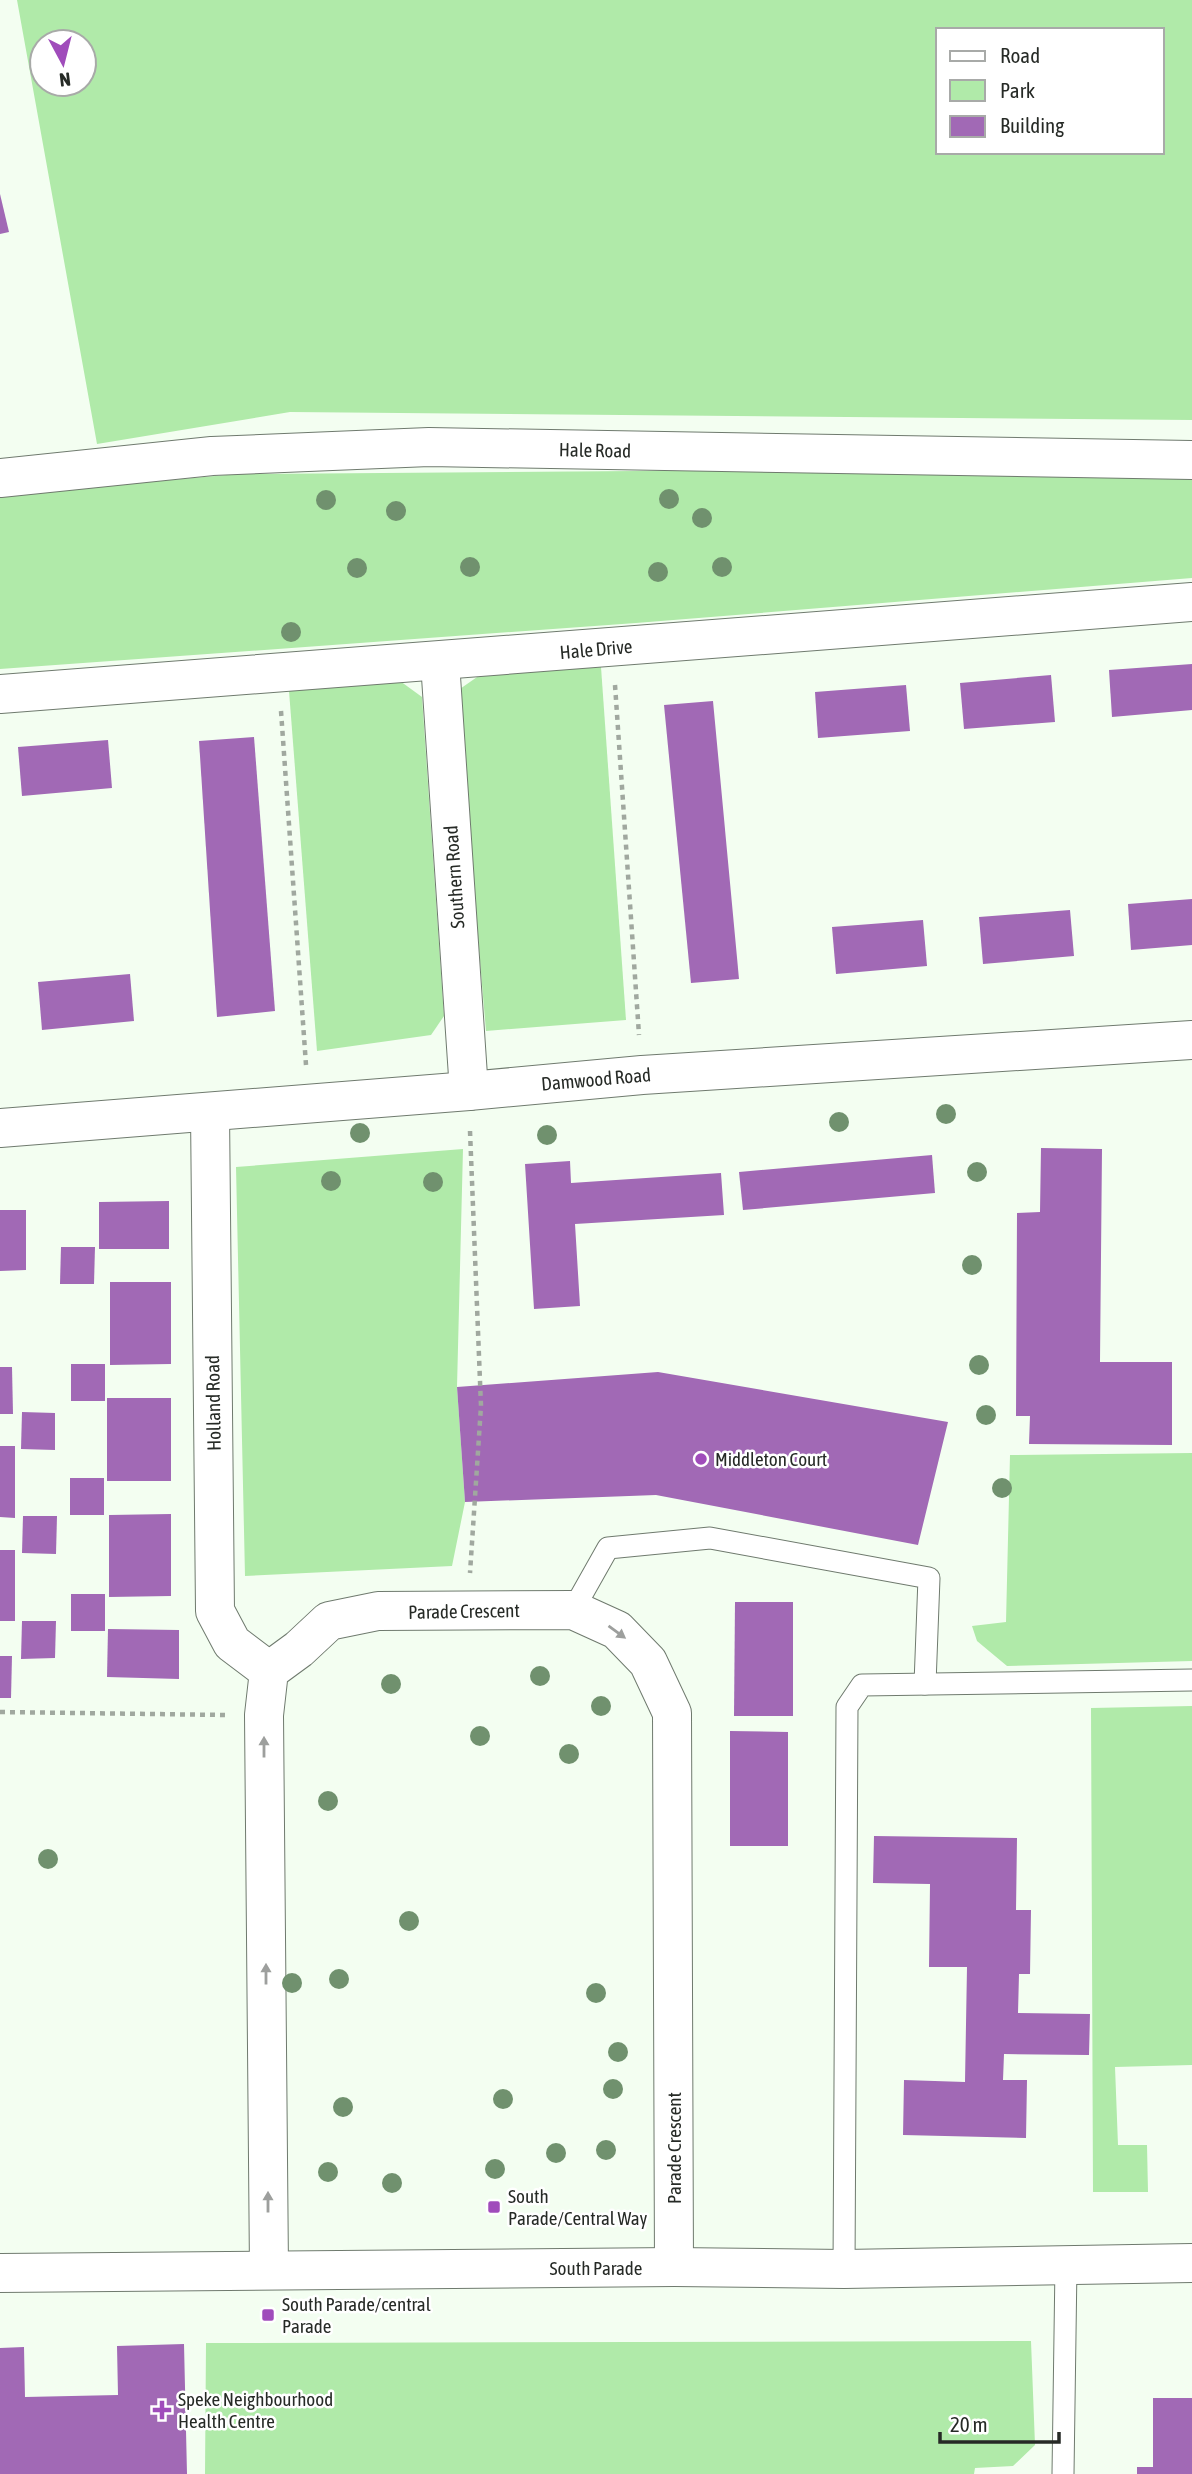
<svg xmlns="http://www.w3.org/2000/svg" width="1192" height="2474" font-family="'Asap Condensed',sans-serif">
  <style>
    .green { fill: #b0eaa9; fill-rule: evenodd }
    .building { fill: #a169b5 }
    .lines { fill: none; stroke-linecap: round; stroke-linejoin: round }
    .lane-casing { stroke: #6f7a6e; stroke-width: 23 }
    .street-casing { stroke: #6f7a6e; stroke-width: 40 }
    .secondary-casing { stroke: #6f7a6e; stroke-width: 40 }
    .path { stroke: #a0a89f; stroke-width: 4.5; stroke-dasharray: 5 5; stroke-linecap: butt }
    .lane { stroke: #fff; stroke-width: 21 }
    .street { stroke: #fff; stroke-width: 38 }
    .secondary { stroke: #fff; stroke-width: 38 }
    .tree { fill: #70916e }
    .oneway { fill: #9d9f9d }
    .poi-dot { fill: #a04cbb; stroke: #fff; stroke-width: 2.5 }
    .labels { text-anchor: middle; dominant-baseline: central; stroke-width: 5; stroke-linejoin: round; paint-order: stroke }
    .street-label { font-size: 19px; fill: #262a26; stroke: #fff }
    .poi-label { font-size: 19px; fill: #262a26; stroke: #fff; text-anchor: start }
  </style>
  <rect width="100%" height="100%" fill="#f3fef1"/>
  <g class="green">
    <path d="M17,0H1192V420L290,412L97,444ZM938,30H1162V152H938ZM42,42H84V84H42Z"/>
    <polygon points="885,469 1192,473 1192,578 636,623 0,669 0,495 238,474"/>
    <polygon points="601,667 626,1020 486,1031 457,691 480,675"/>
    <polygon points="400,681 422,697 444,1016 431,1035 317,1051 289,691"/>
    <polygon points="463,1149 457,1387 465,1502 452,1566 245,1576 236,1167"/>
    <polygon points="1192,1453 1192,1661 1007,1666 977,1641 972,1626 1006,1622 1010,1455"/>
    <polygon points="1192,1706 1192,2065 1115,2067 1118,2145 1147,2145 1148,2192 1093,2192 1091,1708"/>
    <polygon points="1031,2341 1035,2445 1013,2466 975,2468 974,2474 205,2474 206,2343"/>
  </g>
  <g class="building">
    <polygon points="0,194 9,232 0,234"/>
    <polygon points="1192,664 1192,710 1112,717 1109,670"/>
    <polygon points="1051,675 1055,722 964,729 960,683"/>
    <polygon points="906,685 910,731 818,738 815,692"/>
    <polygon points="713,701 739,979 691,983 664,705"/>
    <polygon points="254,737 275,1011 217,1017 199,741"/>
    <polygon points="108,740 112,788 22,796 18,747"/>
    <polygon points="1192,899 1192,945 1131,950 1128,904"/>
    <polygon points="1070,910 1074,956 983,964 979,917"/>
    <polygon points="923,920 927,966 836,974 832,927"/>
    <polygon points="130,974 134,1021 42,1030 38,982"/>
    <polygon points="1041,1148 1102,1149 1100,1362 1172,1362 1172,1445 1029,1444 1030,1416 1016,1416 1017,1213 1040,1212"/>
    <polygon points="932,1155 935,1193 743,1210 739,1172"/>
    <polygon points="570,1161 571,1183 721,1173 724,1215 575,1224 580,1306 534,1309 525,1164"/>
    <polygon points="169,1201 169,1249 99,1249 99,1202"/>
    <polygon points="0,1210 26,1210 26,1270 0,1271"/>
    <polygon points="61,1247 95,1247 94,1284 60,1284"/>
    <polygon points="110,1282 171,1282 171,1364 110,1365"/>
    <rect x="71" y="1364" width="34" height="37"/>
    <polygon points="0,1367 12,1367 13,1414 0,1414"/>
    <polygon points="658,1372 948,1422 918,1545 656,1495 465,1502 457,1387"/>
    <rect x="107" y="1398" width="64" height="83"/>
    <polygon points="22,1412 55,1413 55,1450 21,1449"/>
    <polygon points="0,1446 15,1446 15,1518 0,1517"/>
    <rect x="70" y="1478" width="34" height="37"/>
    <polygon points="171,1514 171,1596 109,1597 109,1515"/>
    <polygon points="23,1516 57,1516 56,1554 22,1553"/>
    <rect x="0" y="1550" width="15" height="71"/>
    <rect x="71" y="1594" width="34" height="37"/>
    <polygon points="735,1602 793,1602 793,1716 734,1716"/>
    <polygon points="22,1621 56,1621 55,1658 21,1659"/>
    <polygon points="108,1629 179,1630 179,1679 107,1677"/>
    <polygon points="0,1656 12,1656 11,1698 0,1698"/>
    <polygon points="730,1731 788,1732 788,1846 730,1846"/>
    <polygon points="874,1836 1017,1838 1016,1910 1031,1910 1030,1974 1019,1974 1018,2013 1090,2014 1089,2055 1004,2054 1003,2080 1027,2080 1026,2138 903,2135 904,2080 965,2082 967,1967 929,1967 930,1884 873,1883"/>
    <polygon points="184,2344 187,2474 0,2474 0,2348 24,2347 25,2397 118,2395 117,2346"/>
    <polygon points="1153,2398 1192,2398 1192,2474 1137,2474 1137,2467 1153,2467"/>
  </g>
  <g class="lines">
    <g class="lane-casing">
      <g id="lane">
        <polyline points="573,1610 608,1548 710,1538 929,1578 925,1684"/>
        <polyline points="844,2269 847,1707 862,1685 1192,1680"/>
        <polyline points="1063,2474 1066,2265"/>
      </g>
    </g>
    <g class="street-casing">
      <g id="street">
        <polyline points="440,662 469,1091"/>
        <polyline points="0,694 1192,602"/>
        <polyline points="210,1112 215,1611 232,1643 269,1671"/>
        <polyline points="0,1128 469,1091 642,1075 1192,1040"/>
        <polyline points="269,2270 264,1715 269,1671 299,1649 329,1621 378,1611 573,1610 617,1630 648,1662 672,1713 674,2267"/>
      </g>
    </g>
    <g class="secondary-casing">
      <g id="secondary">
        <polyline points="0,478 212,456 429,447 1192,460"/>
        <polyline points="0,2273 674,2267 844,2269 1192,2263"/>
      </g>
    </g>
    <g class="path">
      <polyline points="615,685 639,1035"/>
      <polyline points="281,711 306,1065"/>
      <polyline points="470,1131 481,1406 470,1573"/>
      <polyline points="0,1712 227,1715"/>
    </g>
    <use href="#lane" class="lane"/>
    <use href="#street" class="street"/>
    <use href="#secondary" class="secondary"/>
  </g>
  <g class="tree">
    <circle cx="669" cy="499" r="10"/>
    <circle cx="326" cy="500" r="10"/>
    <circle cx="396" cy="511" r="10"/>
    <circle cx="702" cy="518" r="10"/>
    <circle cx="470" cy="567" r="10"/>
    <circle cx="722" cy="567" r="10"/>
    <circle cx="357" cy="568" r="10"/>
    <circle cx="658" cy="572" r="10"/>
    <circle cx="291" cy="632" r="10"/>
    <circle cx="946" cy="1114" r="10"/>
    <circle cx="839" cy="1122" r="10"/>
    <circle cx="360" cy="1133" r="10"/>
    <circle cx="547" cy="1135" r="10"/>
    <circle cx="977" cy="1172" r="10"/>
    <circle cx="331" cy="1181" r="10"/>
    <circle cx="433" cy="1182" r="10"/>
    <circle cx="972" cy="1265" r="10"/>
    <circle cx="979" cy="1365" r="10"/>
    <circle cx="986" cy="1415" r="10"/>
    <circle cx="1002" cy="1488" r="10"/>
    <circle cx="540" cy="1676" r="10"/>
    <circle cx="391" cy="1684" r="10"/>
    <circle cx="601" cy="1706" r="10"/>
    <circle cx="480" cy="1736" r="10"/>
    <circle cx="569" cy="1754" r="10"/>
    <circle cx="328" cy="1801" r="10"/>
    <circle cx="48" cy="1859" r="10"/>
    <circle cx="409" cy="1921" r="10"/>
    <circle cx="339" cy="1979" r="10"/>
    <circle cx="292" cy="1983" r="10"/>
    <circle cx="596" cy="1993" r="10"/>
    <circle cx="618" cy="2052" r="10"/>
    <circle cx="613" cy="2089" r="10"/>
    <circle cx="503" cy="2099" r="10"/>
    <circle cx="343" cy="2107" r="10"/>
    <circle cx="606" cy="2150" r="10"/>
    <circle cx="556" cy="2153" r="10"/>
    <circle cx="495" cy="2169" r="10"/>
    <circle cx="328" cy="2172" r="10"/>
    <circle cx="392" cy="2183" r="10"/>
  </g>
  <defs><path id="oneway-solid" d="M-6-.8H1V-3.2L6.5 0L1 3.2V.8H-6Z" transform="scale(1.75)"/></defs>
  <g class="oneway">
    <use href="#oneway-solid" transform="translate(617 1632) rotate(36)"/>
    <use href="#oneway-solid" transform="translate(264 1747) rotate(-90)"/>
    <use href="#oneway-solid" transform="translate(266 1974) rotate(-90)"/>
    <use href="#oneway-solid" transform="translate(268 2202) rotate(-90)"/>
  </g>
  <g class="poi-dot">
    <circle cx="701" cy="1459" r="7"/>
    <rect x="487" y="2200" width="14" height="14" rx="3.5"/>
    <rect x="261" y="2308" width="14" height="14" rx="3.5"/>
    <path d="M158.5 2399.5h7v7h7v7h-7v7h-7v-7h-7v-7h7z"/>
  </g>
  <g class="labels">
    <g class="street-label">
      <text transform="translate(595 450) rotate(1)">Hale Road</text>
      <text transform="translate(596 649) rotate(-5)">Hale Drive</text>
      <text transform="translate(454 877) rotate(-94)">Southern Road</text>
      <text transform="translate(596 1079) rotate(-5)">Damwood Road</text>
      <text transform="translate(213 1403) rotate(-91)">Holland Road</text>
      <text transform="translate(464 1611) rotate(-1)">Parade Crescent</text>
      <text transform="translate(674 2148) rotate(-90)">Parade Crescent</text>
      <text x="596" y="2268">South Parade</text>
    </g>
    <g class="poi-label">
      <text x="715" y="1459">Middleton Court</text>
      <text x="508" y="2196">South<tspan x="508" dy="22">Parade/Central Way</tspan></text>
      <text x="282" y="2304">South Parade/central<tspan x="282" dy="22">Parade</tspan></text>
      <text x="178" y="2399">Speke Neighbourhood<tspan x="178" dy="22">Health Centre</tspan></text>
    </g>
  </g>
  <rect x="936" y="28" width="228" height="126" fill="#ffffff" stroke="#a8aaa8" stroke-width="2"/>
  <rect x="950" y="51" width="35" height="10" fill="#ffffff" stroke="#a8aaa8" stroke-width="2"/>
  <text x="1000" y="63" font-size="21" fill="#262a26">Road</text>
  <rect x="950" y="80" width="35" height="21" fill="#b0eaa9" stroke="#a8aaa8" stroke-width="2"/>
  <text x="1000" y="98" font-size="21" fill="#262a26">Park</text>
  <rect x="950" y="116" width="35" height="21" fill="#a169b5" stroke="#a8aaa8" stroke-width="2"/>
  <text x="1000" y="133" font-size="21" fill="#262a26">Building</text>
  <g transform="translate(63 63) rotate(173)"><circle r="33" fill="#ffffff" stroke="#a8aaa8" stroke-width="2"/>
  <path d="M0-5L12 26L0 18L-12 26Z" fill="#a04cbb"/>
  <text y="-10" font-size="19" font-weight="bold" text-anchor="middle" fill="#262a26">N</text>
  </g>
  <path d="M940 2432v10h119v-10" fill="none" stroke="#262a26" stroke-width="3.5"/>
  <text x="950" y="2432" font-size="21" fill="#262a26" stroke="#ffffff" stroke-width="5" paint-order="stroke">20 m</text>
</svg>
